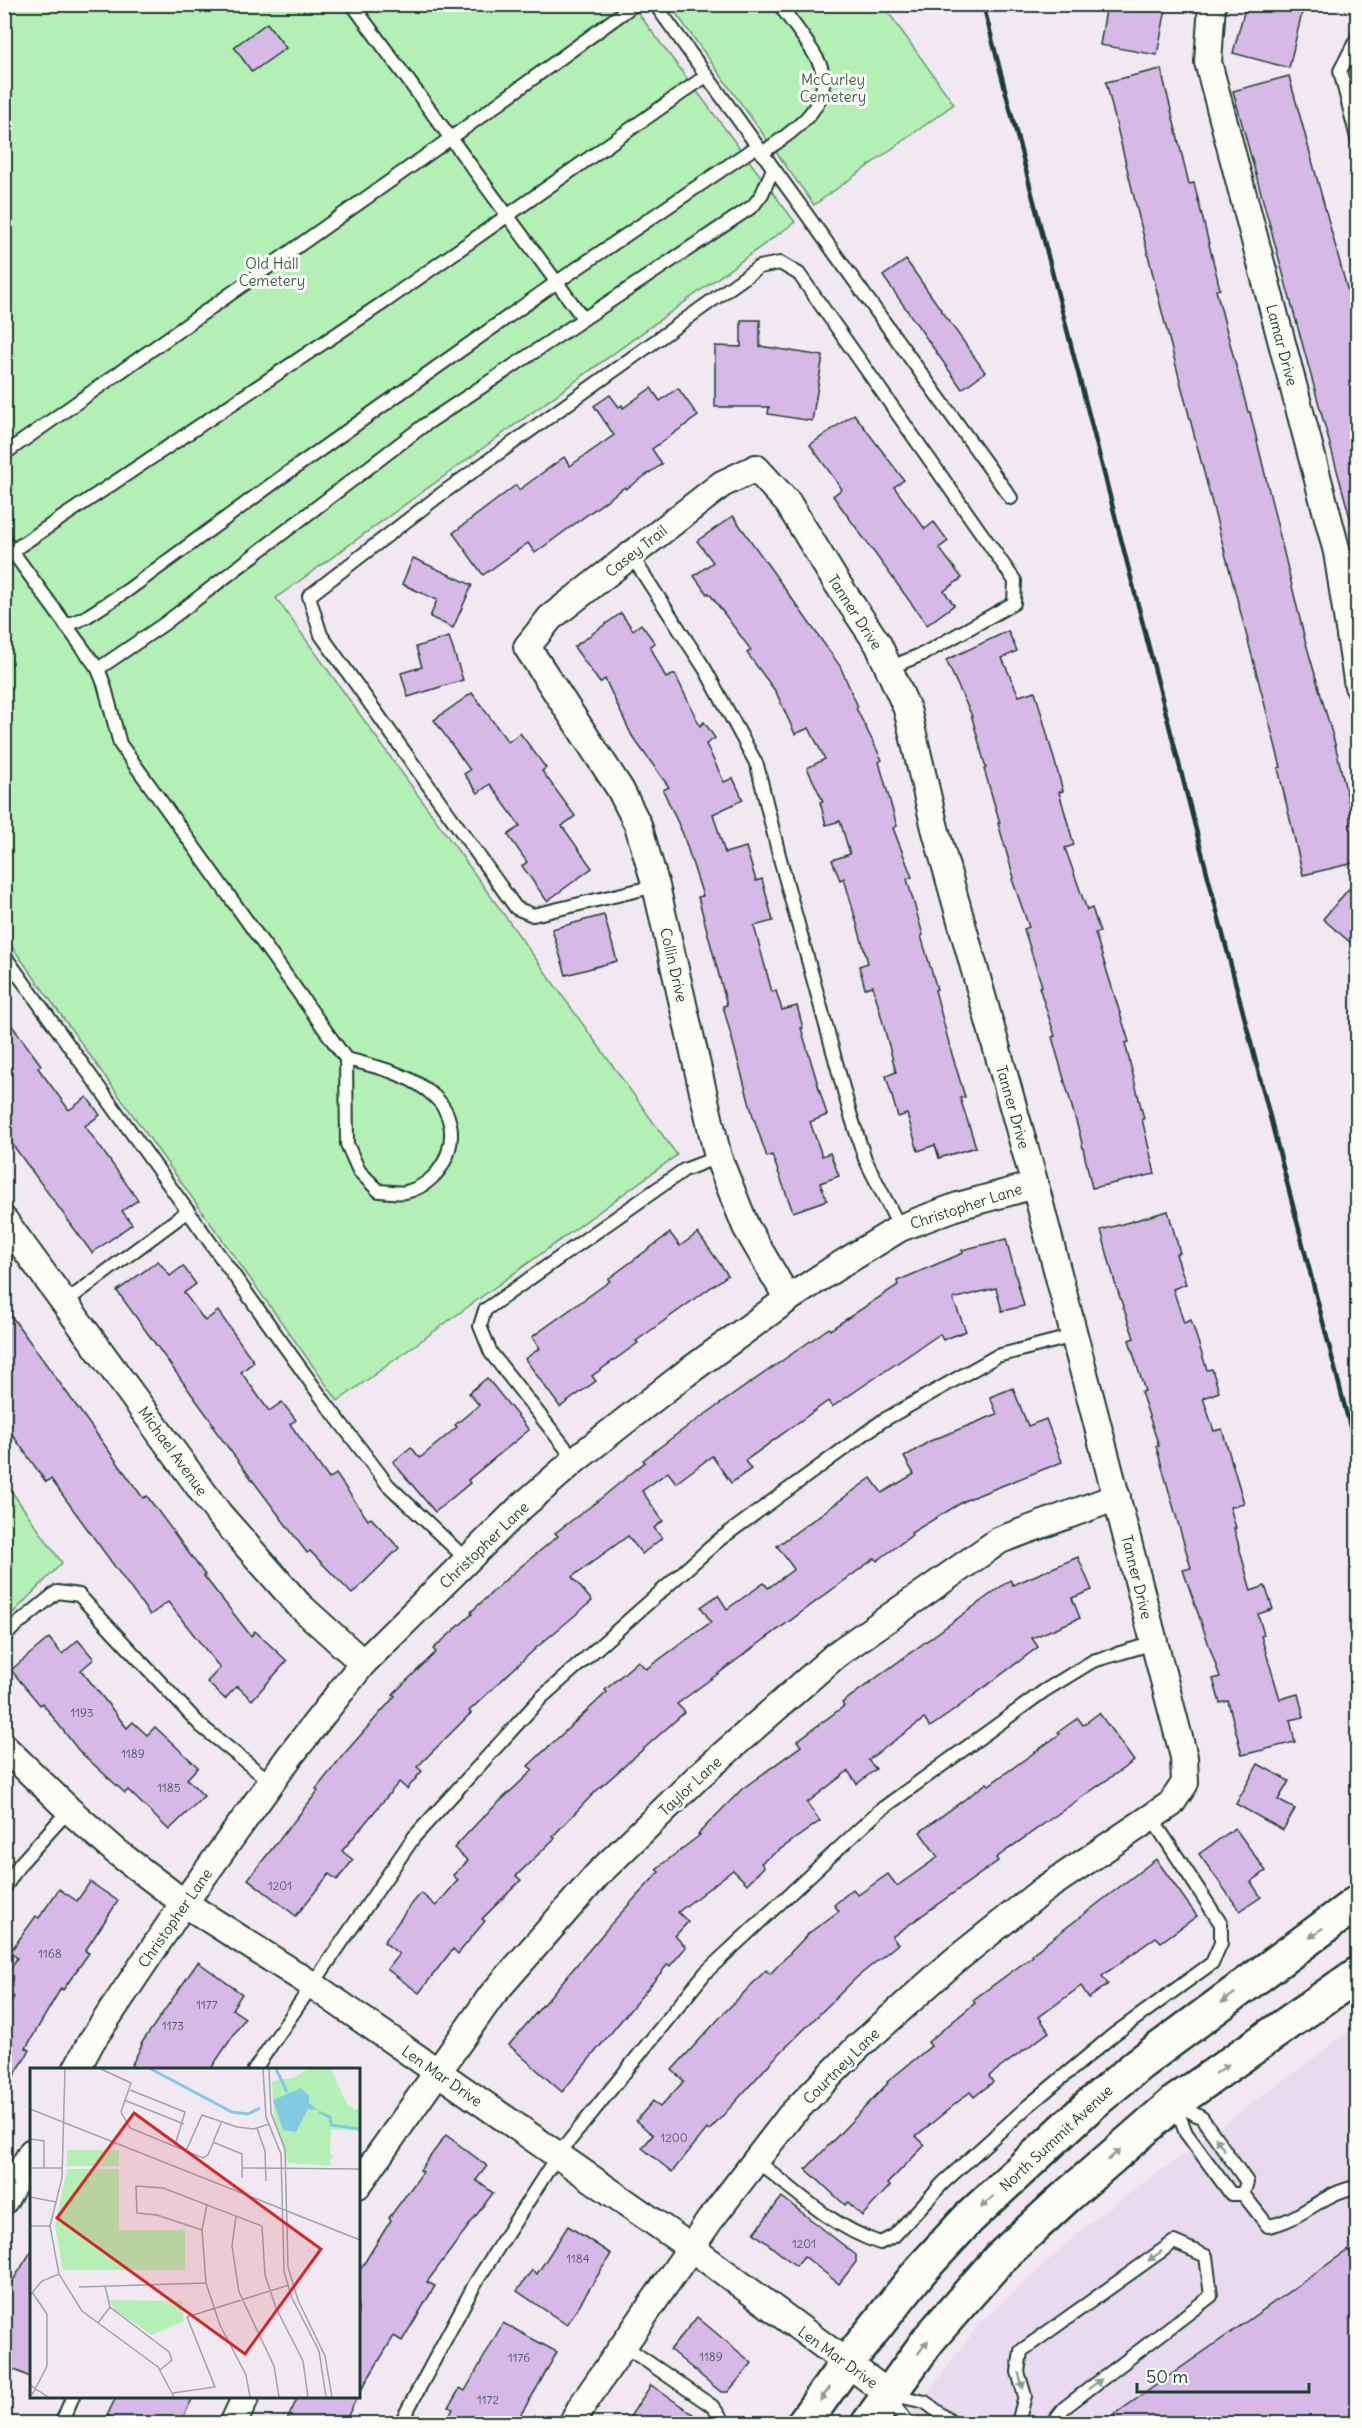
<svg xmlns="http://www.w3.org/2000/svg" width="1362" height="2428" font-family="Delius,sans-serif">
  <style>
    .built { fill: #e9daef }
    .green { fill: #b4f0b5; stroke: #6a9674; stroke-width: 1.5 }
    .building { fill: #d6b9e7; stroke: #1f3d34; stroke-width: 1.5 }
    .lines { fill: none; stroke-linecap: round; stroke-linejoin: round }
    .service-casing { stroke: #1f3d34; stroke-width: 16 }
    .minor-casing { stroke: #1f3d34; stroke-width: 30 }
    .secondary-casing { stroke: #1f3d34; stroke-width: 38 }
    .service { stroke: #fdfcf7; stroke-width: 12 }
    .minor { stroke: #fdfcf7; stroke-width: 26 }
    .secondary { stroke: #fdfcf7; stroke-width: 33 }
    .rail { stroke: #1f3d34; stroke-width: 4.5 }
    .oneway { fill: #8e9c96 }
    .labels { text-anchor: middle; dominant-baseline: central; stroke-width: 6; stroke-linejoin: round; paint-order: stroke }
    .number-label { font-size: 12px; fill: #4d5c61 }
    .park-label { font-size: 15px; fill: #3d614e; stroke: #fdfcf7 }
    .street-label { font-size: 15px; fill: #1f3d34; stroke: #fdfcf7 }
    .inset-river { fill: none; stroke: #81cae2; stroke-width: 3 }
    .inset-road { fill: none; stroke: #9da4a6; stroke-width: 1.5 }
    .view { fill: #d62828; fill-opacity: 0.15; stroke: #d62828; stroke-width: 3 }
    .inset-edge { fill: none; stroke: #1f3d34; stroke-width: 3 }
  </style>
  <rect width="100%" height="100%" fill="#f1e8f2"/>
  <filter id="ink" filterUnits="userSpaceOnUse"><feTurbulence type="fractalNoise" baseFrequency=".0167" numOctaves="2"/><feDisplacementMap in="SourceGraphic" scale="12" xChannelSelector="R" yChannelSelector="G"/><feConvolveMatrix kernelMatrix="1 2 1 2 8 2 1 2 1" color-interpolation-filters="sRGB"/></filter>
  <g filter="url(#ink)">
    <polygon class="built" points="1357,2026 1357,2423 905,2424 981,2322 1088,2224"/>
    <g class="green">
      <polygon points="4,5 632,5 795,222 276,598 677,1155 338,1401 5,937"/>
      <polygon points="670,5 883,5 954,104 814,205"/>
      <polygon points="5,1482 62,1563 5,1621 4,1621"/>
    </g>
    <g class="building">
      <polygon points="1107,4 1167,4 1157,55 1100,45"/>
      <polygon points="1246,4 1304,4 1289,68 1233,53"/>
      <polygon points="267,23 286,48 252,72 234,47"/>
      <polygon points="1161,69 1189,184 1194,183 1220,289 1216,290 1248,412 1250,412 1305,640 1335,744 1358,842 1358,862 1303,875 1278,768 1281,767 1162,312 1106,82"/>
      <polygon points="1289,76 1358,329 1358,525 1352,525 1233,91"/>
      <polygon points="906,260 985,372 962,389 883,276"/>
      <polygon points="741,320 760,320 760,346 823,356 812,421 768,414 769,407 715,407 715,346 741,347"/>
      <polygon points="651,388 660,401 678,388 698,416 652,449 662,464 626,489 625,487 535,553 528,543 483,575 453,533 516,485 519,490 564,457 570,466 614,435 594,406 610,395 619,407 622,405 623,408"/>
      <polygon points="854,414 904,480 894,487 925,529 934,522 948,541 939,548 962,578 944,591 954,605 927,625 833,496 842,489 810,445"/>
      <polygon points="733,516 840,666 858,707 856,708 882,760 879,762 897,826 893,828 912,877 907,879 923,935 921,936 937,989 935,990 951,1051 965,1097 960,1098 976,1147 939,1158 935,1145 918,1151 907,1114 898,1117 886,1076 896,1072 873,986 865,988 859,966 868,963 844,878 840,880 832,860 850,854 840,821 826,825 820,802 823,801 807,768 825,759 809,728 795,734 776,692 747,653 751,650 709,593 707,594 694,576 713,562 697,541"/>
      <polygon points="413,558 472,585 453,628 430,617 437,600 402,584"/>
      <polygon points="621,613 633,630 641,624 655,643 650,646 666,678 675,674 700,726 704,722 715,738 706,744 724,782 733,778 743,800 713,814 725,853 746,847 756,881 762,879 773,921 754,926 772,992 776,991 782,1010 797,1006 803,1028 801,1028 827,1115 810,1122 822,1156 830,1153 839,1176 820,1183 827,1200 793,1212 772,1155 767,1157 753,1116 723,1006 727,1005 698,897 703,896 683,834 663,790 669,787 632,736 605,679 600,683 574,647"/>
      <polygon points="1008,631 1017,651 1002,658 1019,696 1035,691 1063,791 1059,792 1074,845 1065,848 1087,910 1092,908 1100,932 1095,933 1129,1042 1125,1043 1144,1119 1142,1119 1155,1174 1092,1188 1080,1135 1052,1037 1055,1036 1039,987 1042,986 1024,929 1029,927 1012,879 1014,878 998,823 1000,823 984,769 986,768 971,714 946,660"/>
      <polygon points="449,637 463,680 408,697 401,673 422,667 416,647"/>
      <polygon points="472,693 508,742 520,733 546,768 542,771 575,816 562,826 592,868 547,901 522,866 527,862 508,835 520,826 490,784 478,793 464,774 470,770 434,720"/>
      <polygon points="1358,878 1358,949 1323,919"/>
      <polygon points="604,915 617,961 566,975 552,929"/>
      <polygon points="4,1015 41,1065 38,1068 69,1110 87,1097 100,1115 85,1126 138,1200 122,1211 132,1224 92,1253 4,1133"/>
      <polygon points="1168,1211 1180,1253 1176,1254 1186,1284 1173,1289 1184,1323 1191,1320 1207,1370 1212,1369 1219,1392 1203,1398 1214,1431 1222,1429 1244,1503 1230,1507 1236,1528 1234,1528 1251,1591 1265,1586 1273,1609 1258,1614 1264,1635 1261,1636 1280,1699 1298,1694 1304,1717 1290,1720 1295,1742 1242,1755 1228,1701 1220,1703 1213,1679 1220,1677 1183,1570 1191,1568 1156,1446 1159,1446 1141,1392 1145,1391 1129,1340 1134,1338 1115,1283 1101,1230"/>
      <polygon points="670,1233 680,1246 698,1233 728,1275 636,1341 638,1343 592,1376 596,1381 560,1407 525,1359 540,1348 532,1337 610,1281 608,1279"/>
      <polygon points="1006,1239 1024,1306 1002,1311 996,1288 953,1299 966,1331 943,1340 940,1334 832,1407 828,1401 745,1461 751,1469 731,1483 712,1456 676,1483 668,1472 642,1491 663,1521 654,1528 662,1538 642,1554 628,1536 572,1577 592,1601 536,1648 469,1711 471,1713 417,1767 422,1771 407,1789 399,1782 342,1851 353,1860 337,1880 329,1874 296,1916 248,1879 318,1791 316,1789 344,1754 395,1696 393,1694 436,1652 433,1649 472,1614 471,1612 513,1573 558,1536 555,1533 599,1500 645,1462 643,1460 677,1434 829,1328 830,1330 898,1285 897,1281 963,1253 962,1250"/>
      <polygon points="158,1261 170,1276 183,1266 196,1284 184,1293 205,1321 218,1311 254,1362 241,1372 269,1411 282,1402 296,1420 290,1424 329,1479 336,1474 368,1520 371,1518 399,1548 352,1594 310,1551 307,1553 212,1426 214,1425 117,1291"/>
      <polygon points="4,1306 143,1498 147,1496 205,1575 204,1576 251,1636 255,1631 287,1661 252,1700 237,1686 225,1699 207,1682 220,1668 168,1602 150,1615 51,1479 46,1482 4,1423"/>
      <polygon points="487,1378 529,1430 468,1480 470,1483 435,1512 393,1462 411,1447 420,1458 457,1427 455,1425 479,1405 469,1393"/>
      <polygon points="1013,1388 1028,1426 1046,1419 1062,1462 966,1500 911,1533 912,1535 877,1561 875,1558 677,1704 685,1712 594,1793 553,1836 555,1838 516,1876 521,1880 482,1919 485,1921 458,1954 453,1949 419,1993 387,1969 399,1954 384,1942 407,1910 421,1893 436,1906 458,1880 453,1875 468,1861 454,1848 480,1820 533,1770 528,1766 607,1692 605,1690 638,1661 646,1669 711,1622 701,1607 718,1595 727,1609 764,1583 768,1588 794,1569 777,1546 871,1478 882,1493 914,1474 904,1457 930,1441 997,1414 990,1397"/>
      <polygon points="1078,1557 1092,1590 1072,1598 1080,1618 1032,1638 1038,1647 949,1714 930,1727 924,1719 868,1760 876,1769 857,1784 848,1771 807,1803 820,1821 761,1863 764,1867 747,1884 733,1870 678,1912 688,1922 675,1936 686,1947 670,1966 668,1964 562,2092 509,2045 611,1924 659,1872 656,1869 700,1835 698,1834 742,1789 801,1746 797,1741 844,1706 842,1703 1010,1580 1013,1585"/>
      <polygon points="49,1638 62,1654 78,1640 94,1659 81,1670 127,1728 133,1722 147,1735 155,1727 198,1767 187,1779 204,1796 169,1830 128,1790 125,1793 79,1751 42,1703 40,1705 11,1670"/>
      <polygon points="1099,1713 1134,1761 1052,1818 996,1858 998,1861 892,1937 898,1944 856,1978 772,2061 709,2131 707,2129 672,2172 642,2148 653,2135 636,2121 653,2101 660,2107 684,2081 672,2070 726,2011 766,1970 770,1974 809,1933 839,1911 834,1905 853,1889 858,1895 888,1874 897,1886 938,1857 920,1832 987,1783 989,1785 1060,1734 1058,1732 1078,1718 1083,1725"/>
      <polygon points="1258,1764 1289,1781 1278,1800 1295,1809 1283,1830 1236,1804"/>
      <polygon points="1235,1828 1266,1871 1251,1882 1261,1897 1240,1911 1199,1854"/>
      <polygon points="1156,1859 1197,1916 1161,1942 1156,1937 1102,1976 1108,1984 1089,1998 1081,1986 1039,2017 1049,2032 989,2076 993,2082 974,2097 970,2092 916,2136 925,2145 887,2184 890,2186 862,2216 848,2202 845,2205 806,2169 888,2083 887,2082 931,2046 928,2042 975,2003 973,2000 1033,1956 1032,1954"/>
      <polygon points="90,1882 118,1901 85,1951 89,1953 63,1990 61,1988 26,2048 30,2050 4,2092 4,2013 14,1997 4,1991 4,1980 17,1958 10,1952 36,1916 39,1918 59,1889 77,1901"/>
      <polygon points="198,1962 242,1994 232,2009 245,2018 210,2070 129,2070 142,2045 141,2044"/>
      <polygon points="446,2135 487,2166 476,2180 493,2193 427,2282 435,2286 402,2341 394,2336 358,2395 358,2273 391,2220 389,2218 423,2172 420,2170"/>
      <polygon points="782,2197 856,2255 856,2262 839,2284 804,2256 796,2266 754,2233"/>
      <polygon points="568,2226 611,2254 567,2325 517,2291 532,2270 537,2274"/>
      <polygon points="32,2250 32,2378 4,2365 4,2295"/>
      <polygon points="1348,2250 1358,2263 1358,2424 1101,2424"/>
      <polygon points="697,2317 752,2363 728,2392 721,2392 670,2350"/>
      <polygon points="503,2323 557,2352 535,2391 515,2424 445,2424 453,2409 449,2407 460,2388 465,2391"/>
      <polygon points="651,2385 707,2424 625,2424"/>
      <polygon points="116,2397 193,2397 180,2424 125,2424 107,2416"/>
      <polygon points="298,2397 357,2397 344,2424 285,2424"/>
    </g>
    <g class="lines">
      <g class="service-casing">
        <g id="service">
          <polyline points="352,4 583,318"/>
          <polyline points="655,4 1011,498"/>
          <polyline points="1358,36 1340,71 1358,142"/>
          <path d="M762,153C790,133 834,107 821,67C815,50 790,20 779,4"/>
          <polyline points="4,454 451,138 635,4"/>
          <path d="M4,540L98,669L104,684L120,744L346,1059L347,1144L359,1171L379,1191C387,1191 398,1194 406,1192C448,1182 467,1127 435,1097C411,1074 378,1067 346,1059"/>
          <polyline points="12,551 386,301 706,76"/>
          <polyline points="631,555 705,669 757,765 779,855 850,1113 865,1159 900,1228"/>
          <polyline points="66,626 86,617 128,590 279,479 557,282 757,146"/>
          <polyline points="98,669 164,624 423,426 753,206 762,194 773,169"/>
          <polyline points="656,886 533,915 516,908 321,635 309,596 440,495 759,267 780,263 799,274 1015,581 1014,603 925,653 889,668"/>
          <polyline points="4,955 324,1401 388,1485 467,1560"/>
          <polyline points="64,1303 188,1211"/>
          <polyline points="575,1460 491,1353 480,1326 485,1310 684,1170 718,1157"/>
          <polyline points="4,1638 13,1628 57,1592 79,1595 201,1726 272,1783"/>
          <polyline points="4,1889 20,1864 69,1810"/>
          <polyline points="254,2070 414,1837 541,1698 719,1540 882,1421 997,1356 1074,1336"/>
          <polyline points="1177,2104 1202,2118 1247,2182 1243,2194"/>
          <polyline points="1175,2105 1186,2133 1231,2194 1243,2194"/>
          <path d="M756,2160C795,2191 832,2227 880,2243L894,2236L943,2183L1028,2106L1113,2035L1212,1963L1221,1943V1924L1151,1817"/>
          <path d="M1243,2194L1268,2226C1301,2221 1324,2191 1358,2187"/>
          <polyline points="623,2345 712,2406 726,2424"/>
          <polyline points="893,2395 925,2402 954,2424"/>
          <polyline points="891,2398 908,2424"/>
          <polyline points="61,2424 73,2396"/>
          <polyline points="400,2424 476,2282 557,2156 706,1972 879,1811 1044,1691 1093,1661 1154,1643"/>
          <polyline points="1015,2424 1019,2419 1025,2396 1018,2372 1021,2351 1174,2242 1206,2256 1211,2296 1064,2408 1052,2424"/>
        </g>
      </g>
      <g class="minor-casing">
        <g id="minor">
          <polyline points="1212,4 1208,62 1337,552 1358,686"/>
          <polyline points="4,1220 219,1514 299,1605 363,1663"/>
          <polyline points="4,1747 69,1810 118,1853 184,1903 311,1984 690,2247 889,2394"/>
          <polyline points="76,2070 91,2042 184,1903 290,1756 363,1663 520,1508 575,1460 685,1374 788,1299 832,1270 900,1228 958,1206 1035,1185"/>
          <polyline points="358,2185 492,1995 598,1874 700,1775 837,1654 1000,1540 1117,1497"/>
          <polyline points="4,2201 32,2152"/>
          <polyline points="233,2424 246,2396"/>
          <polyline points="572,2424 581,2407 710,2220 791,2115 857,2048 953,1962 1043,1890 1171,1804 1185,1783 1184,1757 1035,1185 935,828 907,709 878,644 835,580 788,503 756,468 722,484 631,555 550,618 527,647 620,789 638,825 656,886 718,1157 746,1227 788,1299"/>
        </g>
      </g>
      <g class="secondary-casing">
        <g id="secondary">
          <polyline points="803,2424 846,2364 920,2271 968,2219 1089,2106 1139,2064 1358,1902"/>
          <polyline points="868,2424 929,2339 1000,2258 1066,2197 1174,2103 1358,1974"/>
        </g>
      </g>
      <use href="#service" class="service"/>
      <use href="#minor" class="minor"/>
      <use href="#secondary" class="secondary"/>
      <polyline class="rail" points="983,4 1358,1458"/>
    </g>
    <defs><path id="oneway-solid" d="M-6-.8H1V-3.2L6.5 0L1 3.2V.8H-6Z" transform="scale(1.5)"/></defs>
    <g class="oneway">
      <use href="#oneway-solid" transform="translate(1316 1933) rotate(143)"/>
      <use href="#oneway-solid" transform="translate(1228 1998) rotate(144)"/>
      <use href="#oneway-solid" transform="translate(1222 2069) rotate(-35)"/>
      <use href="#oneway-solid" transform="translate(1220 2144) rotate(-125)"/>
      <use href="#oneway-solid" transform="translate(1114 2155) rotate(-41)"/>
      <use href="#oneway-solid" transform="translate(987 2202) rotate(137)"/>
      <use href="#oneway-solid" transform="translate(1155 2256) rotate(145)"/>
      <use href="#oneway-solid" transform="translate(923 2347) rotate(-53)"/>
      <use href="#oneway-solid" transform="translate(1021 2381) rotate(74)"/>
      <use href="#oneway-solid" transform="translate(1095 2384) rotate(-37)"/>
      <use href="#oneway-solid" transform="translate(825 2394) rotate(126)"/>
    </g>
  </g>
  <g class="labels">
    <g class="number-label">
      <text x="82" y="1712">1193</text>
      <text x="133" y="1753">1189</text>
      <text x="169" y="1787">1185</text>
      <text x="280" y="1885">1201</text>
      <text x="50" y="1953">1168</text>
      <text x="207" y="2004">1177</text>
      <text x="173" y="2025">1173</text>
      <text x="674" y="2137">1200</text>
      <text x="804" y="2243">1201</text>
      <text x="578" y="2258">1184</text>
      <text x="711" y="2356">1189</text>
      <text x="519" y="2357">1176</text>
      <text x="488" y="2399">1172</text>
    </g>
    <g class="park-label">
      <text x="833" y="79">McCurley<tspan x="833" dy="17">Cemetery</tspan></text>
      <text x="272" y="263">Old Hall<tspan x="272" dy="17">Cemetery</tspan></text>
    </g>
    <g class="street-label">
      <text transform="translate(1282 345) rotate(75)">Lamar Drive</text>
      <text transform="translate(636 551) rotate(-38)">Casey Trail</text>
      <text transform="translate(855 612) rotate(57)">Tanner Drive</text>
      <text transform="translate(674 965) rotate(77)">Collin Drive</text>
      <text transform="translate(1013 1107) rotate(74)">Tanner Drive</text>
      <text transform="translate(966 1206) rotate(-18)">Christopher Lane</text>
      <text transform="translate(173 1451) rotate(54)">Michael Avenue</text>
      <text transform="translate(484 1545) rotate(-44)">Christopher Lane</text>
      <text transform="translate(1137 1577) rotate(76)">Tanner Drive</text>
      <text transform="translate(690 1786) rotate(-43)">Taylor Lane</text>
      <text transform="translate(175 1918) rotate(-55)">Christopher Lane</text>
      <text transform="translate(841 2066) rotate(-45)">Courtney Lane</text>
      <text transform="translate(442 2076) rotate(35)">Len Mar Drive</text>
      <text transform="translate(1056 2138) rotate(-43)">North Summit Avenue</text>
      <text transform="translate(838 2357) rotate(36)">Len Mar Drive</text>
    </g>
  </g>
  <g transform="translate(30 2068)">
    <rect width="330" height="330" fill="#f1e8f2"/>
    <path d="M278,1H301L318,38L324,40L322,43L330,39V63L301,61L300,87H305L300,92L301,98L258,95L244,51L242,13L263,10ZM37,82H89V98H37ZM37,101H89V162H155V202H33L25,158ZM79,232L152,233L154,253L122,267L85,242Z" fill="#b4f0b5"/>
    <path d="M271,20L279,28V35L288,42L278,41L266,64L253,62L243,32Z" fill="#81cae2"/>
    <path class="inset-river" d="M121,1L202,44L218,46L230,40M246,1L257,24M289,44L300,49L301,57L330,61"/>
    <path class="inset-road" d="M35,1L32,110L20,158L29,206L52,243L128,299L144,329M71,1L101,15L91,44L100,60L173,90L178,87L191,55M233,1L236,49L251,86L254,204L262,230L289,283L296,329M239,1L241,45L255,81L258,199L268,232L295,288L302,329M100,22L155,44L145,77M94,32L154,56M0,41L330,172M227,60L235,83L236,113M0,71L14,73V100M183,74L212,86V110M156,83L172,47L207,59L224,61L239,56M0,100H32M213,100L330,101M0,129L26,134M177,136L172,162L176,215L190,257L216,307L220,329M206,148L202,178L209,224L244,298L249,329M172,162L127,147L107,145L106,118L133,120L232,158L235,207L246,240L273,293L278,329M0,163V158H20M75,218L80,239L139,284L142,292L130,302M49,219L176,215M2,224L17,246V298L2,327M0,227L12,213L29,206M68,255L80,239M0,317L18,329M143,325L185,319L157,249L259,217"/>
    <path class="view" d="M104,45L291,181L215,286L27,150Z"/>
    <rect width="330" height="330" class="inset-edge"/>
  </g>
  <rect width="1362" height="2428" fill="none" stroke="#fdfcf7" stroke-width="24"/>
  <rect x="12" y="12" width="1338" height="2404" fill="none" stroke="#1f3d34" stroke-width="2" filter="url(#ink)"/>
  <path d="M1137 2383v9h172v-9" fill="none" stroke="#1f3d34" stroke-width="3"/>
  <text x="1146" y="2383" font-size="18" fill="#1f3d34" stroke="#fdfcf7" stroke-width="4.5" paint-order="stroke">50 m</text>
</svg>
